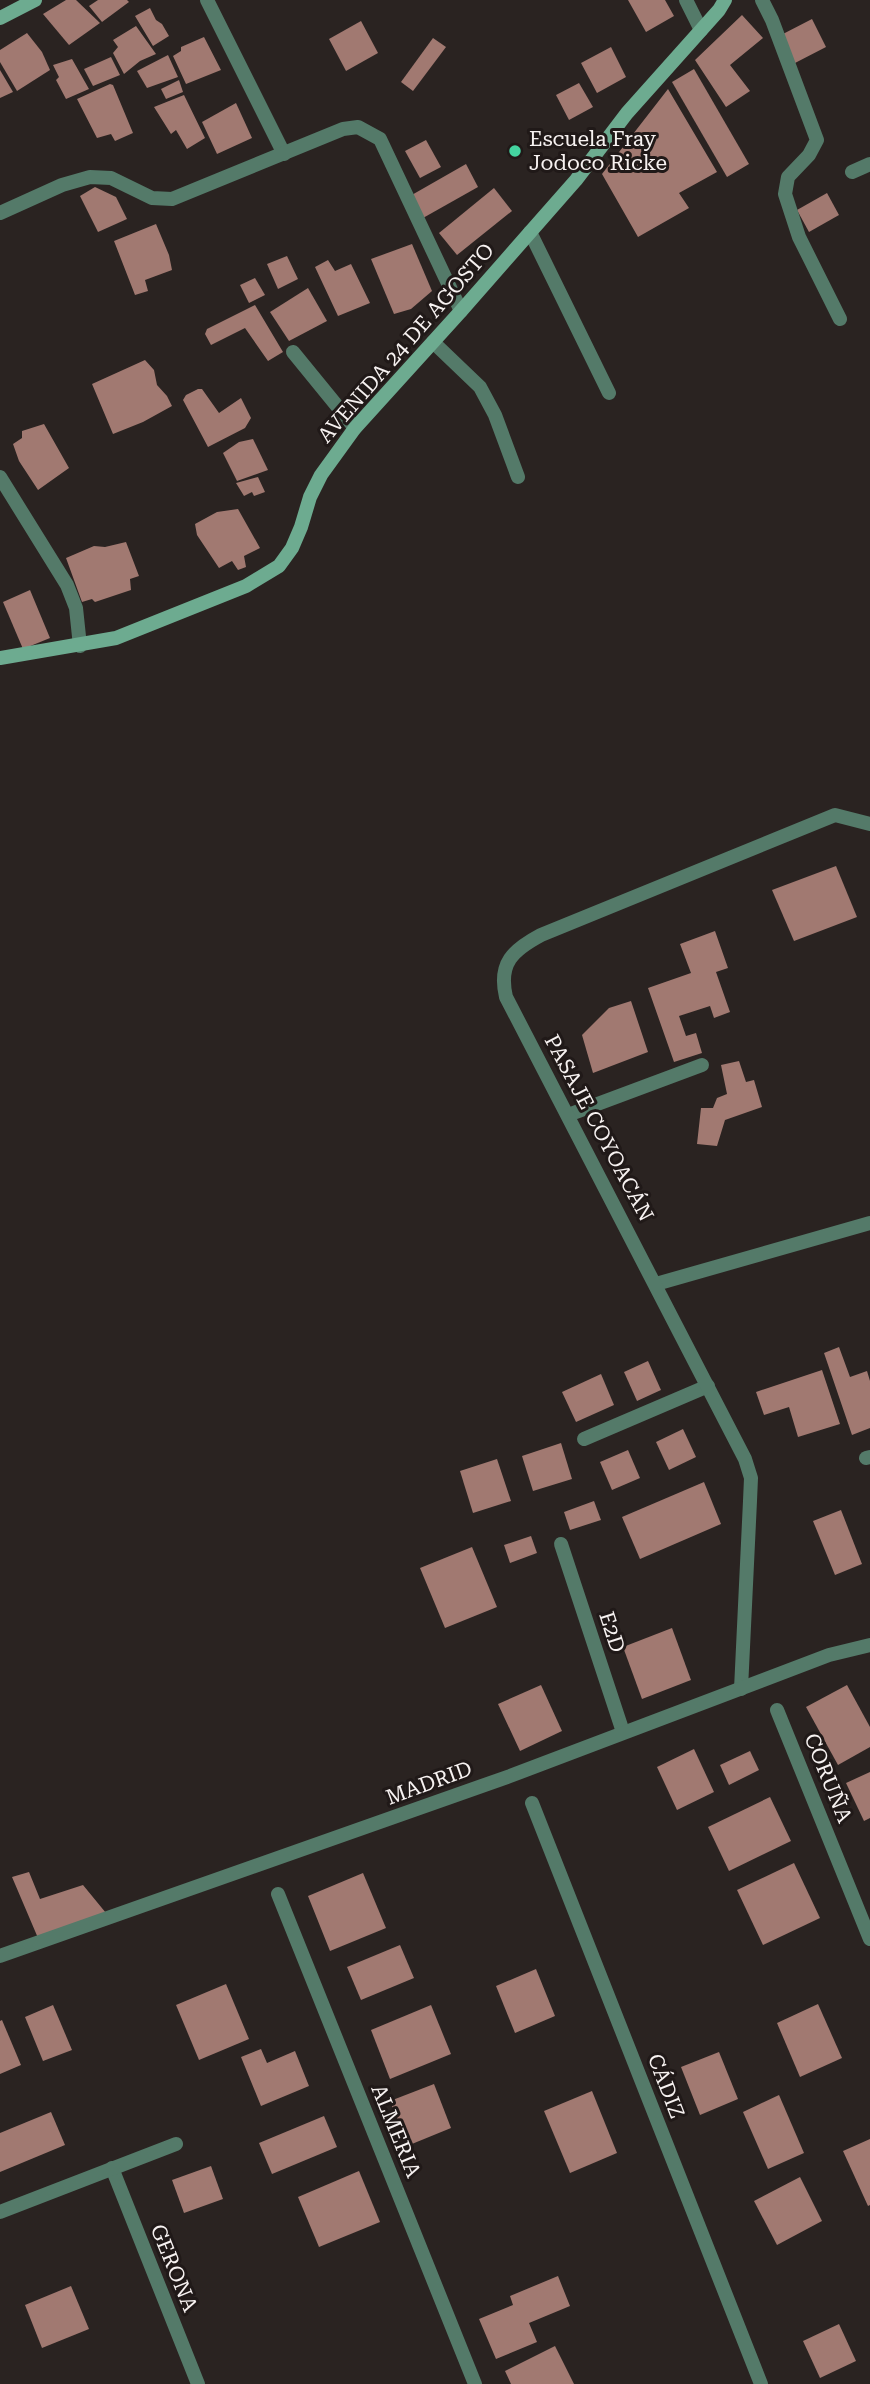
<svg xmlns="http://www.w3.org/2000/svg" width="870" height="2384" font-family="'Roboto Serif',serif">
  <style>
    .building { fill: #a17971 }
    .lines { fill: none; stroke-linecap: round; stroke-linejoin: round }
    .street { stroke: #547a69; stroke-width: 14 }
    .secondary { stroke: #6dab90; stroke-width: 14 }
    .poi-dot { fill: #44d4a0; stroke: #201918; stroke-width: 2.5 }
    .labels { text-anchor: middle; dominant-baseline: central; stroke-width: 6; stroke-linejoin: round; paint-order: stroke }
    .poi-label { font-size: 21px; fill: #f7f2f1; stroke: #201918; text-anchor: start }
    .street-label { font-size: 21px; fill: #f7f2f1; stroke: #201918 }
  </style>
  <rect width="100%" height="100%" fill="#2a2321"/>
  <g class="building">
    <polygon points="66,0 76,0 100,23 69,45 43,14"/>
    <polygon points="98,0 127,0 129,2 102,22 89,6"/>
    <polygon points="628,0 665,0 674,16 646,32"/>
    <polygon points="150,8 156,20 162,24 169,36 153,46 135,16"/>
    <polygon points="742,15 763,38 730,65 750,91 726,107 695,60"/>
    <polygon points="812,19 826,47 795,63 781,35"/>
    <polygon points="361,21 378,53 346,71 329,39"/>
    <polygon points="136,26 156,54 140,61 124,74 113,53 118,47 113,40"/>
    <polygon points="27,33 42,52 50,70 17,91 0,62 0,50"/>
    <polygon points="204,37 221,70 186,84 173,56 181,51 181,47"/>
    <polygon points="433,38 446,47 413,91 401,82"/>
    <polygon points="611,47 626,77 597,93 581,63"/>
    <polygon points="168,55 178,77 147,88 137,71"/>
    <polygon points="111,57 120,75 93,86 84,69"/>
    <polygon points="72,59 89,89 66,99 56,80 59,77 53,65"/>
    <polygon points="694,69 749,164 727,177 672,82"/>
    <polygon points="0,70 13,92 0,98"/>
    <polygon points="179,80 183,92 166,99 161,89"/>
    <polygon points="579,83 593,107 569,120 556,95"/>
    <polygon points="110,84 113,85 133,133 115,141 111,134 97,138 77,99"/>
    <polygon points="668,89 717,172 679,193 689,208 638,237 602,174"/>
    <polygon points="184,95 205,138 187,149 176,130 171,134 154,107"/>
    <polygon points="236,103 252,138 217,154 202,122"/>
    <polygon points="426,140 441,167 420,178 405,151"/>
    <polygon points="466,164 478,187 423,218 410,196"/>
    <polygon points="95,187 116,197 127,219 98,232 80,196"/>
    <polygon points="494,188 512,211 457,255 439,233"/>
    <polygon points="827,193 839,215 809,232 797,210"/>
    <polygon points="156,224 169,255 172,270 145,280 148,291 135,295 114,241"/>
    <polygon points="412,244 432,291 411,309 394,314 371,259"/>
    <polygon points="287,256 298,279 278,289 267,264"/>
    <polygon points="328,260 335,271 351,264 370,303 338,316 315,267"/>
    <polygon points="255,278 265,295 249,303 240,285"/>
    <polygon points="308,288 327,321 289,341 270,312"/>
    <polygon points="255,305 283,352 268,361 245,328 211,345 205,334 207,329"/>
    <polygon points="145,360 154,370 157,385 167,396 172,406 143,422 113,434 92,384"/>
    <polygon points="198,389 202,389 219,413 241,398 251,418 245,428 208,447 183,400 186,395"/>
    <polygon points="44,424 69,468 38,490 19,461 13,444 22,438 22,431"/>
    <polygon points="253,439 268,470 237,481 223,453 239,442"/>
    <polygon points="258,477 265,492 254,496 252,492 244,496 236,483"/>
    <polygon points="238,509 260,548 244,556 246,567 238,570 232,561 219,568 197,535 195,524 217,512"/>
    <polygon points="126,542 139,576 130,579 131,590 95,602 92,599 82,602 66,558 94,546 105,547"/>
    <polygon points="30,590 50,638 23,649 3,602"/>
    <polygon points="836,866 857,917 794,941 772,890"/>
    <polygon points="715,931 728,968 716,972 730,1012 714,1018 710,1006 679,1016 686,1036 696,1033 702,1053 674,1062 648,988 691,973 680,944"/>
    <polygon points="631,1001 648,1052 593,1073 582,1035 609,1008"/>
    <polygon points="739,1061 746,1082 754,1080 762,1107 725,1120 717,1146 697,1144 701,1108 713,1108 717,1098 727,1094 721,1065"/>
    <polygon points="839,1347 850,1377 867,1371 870,1381 870,1428 852,1435 824,1353"/>
    <polygon points="648,1361 661,1390 637,1401 624,1372"/>
    <polygon points="822,1370 840,1424 798,1437 789,1407 764,1415 756,1392"/>
    <polygon points="601,1374 614,1405 576,1422 562,1392"/>
    <polygon points="683,1429 696,1457 669,1470 656,1442"/>
    <polygon points="561,1443 572,1479 533,1491 522,1456"/>
    <polygon points="628,1450 640,1478 612,1490 600,1462"/>
    <polygon points="497,1459 511,1501 473,1513 460,1471"/>
    <polygon points="704,1482 721,1524 640,1559 622,1517"/>
    <polygon points="594,1501 601,1520 570,1530 564,1512"/>
    <polygon points="841,1510 862,1564 835,1575 813,1521"/>
    <polygon points="531,1536 537,1553 510,1563 504,1545"/>
    <polygon points="472,1547 497,1607 445,1628 420,1568"/>
    <polygon points="672,1628 691,1680 642,1699 623,1647"/>
    <polygon points="541,1685 562,1731 520,1751 498,1704"/>
    <polygon points="847,1685 870,1727 870,1747 838,1765 806,1707"/>
    <polygon points="694,1749 714,1792 677,1810 657,1767"/>
    <polygon points="750,1751 759,1770 729,1785 720,1765"/>
    <polygon points="870,1772 870,1818 864,1821 846,1783"/>
    <polygon points="770,1797 791,1841 729,1871 708,1827"/>
    <polygon points="794,1863 820,1918 763,1945 737,1890"/>
    <polygon points="29,1872 40,1899 83,1885 106,1913 38,1938 12,1877"/>
    <polygon points="363,1873 386,1928 330,1951 308,1896"/>
    <polygon points="400,1945 414,1978 361,2000 347,1967"/>
    <polygon points="536,1969 555,2016 515,2033 496,1986"/>
    <polygon points="226,1984 249,2039 199,2060 176,2005"/>
    <polygon points="818,2004 842,2058 800,2077 777,2023"/>
    <polygon points="53,2005 72,2050 43,2061 25,2017"/>
    <polygon points="431,2005 451,2054 390,2079 371,2030"/>
    <polygon points="2,2020 21,2065 0,2074 0,2021"/>
    <polygon points="261,2049 267,2063 295,2051 309,2086 261,2106 241,2057"/>
    <polygon points="719,2052 738,2099 700,2115 681,2067"/>
    <polygon points="434,2084 451,2128 407,2146 390,2101"/>
    <polygon points="592,2091 617,2153 570,2173 544,2111"/>
    <polygon points="779,2095 804,2153 768,2169 743,2112"/>
    <polygon points="51,2112 65,2145 0,2172 0,2133"/>
    <polygon points="324,2116 337,2147 272,2174 259,2143"/>
    <polygon points="870,2139 870,2205 868,2206 843,2151"/>
    <polygon points="211,2166 223,2199 184,2213 172,2180"/>
    <polygon points="359,2171 380,2222 319,2247 298,2197"/>
    <polygon points="800,2177 822,2221 777,2245 754,2201"/>
    <polygon points="558,2276 570,2306 529,2323 537,2342 496,2359 479,2319 513,2305 510,2296"/>
    <polygon points="71,2286 89,2329 42,2348 25,2305"/>
    <polygon points="839,2324 856,2361 820,2378 803,2341"/>
    <polygon points="555,2346 574,2384 511,2384 505,2371"/>
  </g>
  <g class="lines">
    <g class="street">
      <polyline points="207,0 284,154"/>
      <polyline points="686,0 701,30"/>
      <polyline points="762,0 772,20 817,140 809,155 788,177 785,194 799,237 840,319"/>
      <polyline points="852,172 870,164"/>
      <polyline points="0,213 62,185 90,177 111,178 152,198 172,199 343,129 358,127 380,139 461,311"/>
      <polyline points="530,232 609,393"/>
      <polyline points="433,342 480,387 495,415 518,477"/>
      <polyline points="293,352 355,428"/>
      <polyline points="0,477 67,585 76,608 80,646"/>
      <polyline points="568,1115 702,1065"/>
      <polyline points="656,1284 870,1223"/>
      <polyline points="584,1439 708,1386"/>
      <polyline points="866,1458 870,1457"/>
      <polyline points="561,1544 623,1732"/>
      <path d="M741,1689L750,1501L751,1478L745,1459L506,997C498,963 513,950 541,935L835,815L870,824"/>
      <polyline points="777,1710 870,1939"/>
      <polyline points="532,1803 761,2384"/>
      <polyline points="278,1894 475,2384"/>
      <polyline points="0,1956 510,1776 829,1655 870,1645"/>
      <polyline points="112,2168 198,2384"/>
      <polyline points="0,2212 176,2144"/>
    </g>
    <g class="secondary">
      <polyline points="0,18 35,0"/>
      <polyline points="0,658 116,638 246,586 279,566 292,548 301,527 310,497 321,475 355,428 461,311 576,180 627,113 719,10 725,0"/>
    </g>
  </g>
  <circle class="poi-dot" cx="515" cy="151" r="7"/>
  <g class="labels">
    <g class="poi-label">
      <text x="529" y="139">Escuela Fray<tspan x="529" dy="24">Jodoco Ricke</tspan></text>
    </g>
    <g class="street-label">
      <text transform="translate(406 343) rotate(-49)">AVENIDA 24 DE AGOSTO</text>
      <text transform="translate(599 1128) rotate(62)">PASAJE COYOACÁN</text>
      <text transform="translate(612 1632) rotate(72)">E2D</text>
      <text transform="translate(828 1778) rotate(68)">CORUÑA</text>
      <text transform="translate(429 1783) rotate(-20)">MADRID</text>
      <text transform="translate(666 2086) rotate(69)">CÁDIZ</text>
      <text transform="translate(396 2131) rotate(68)">ALMERIA</text>
      <text transform="translate(174 2268) rotate(68)">GERONA</text>
    </g>
  </g>
</svg>
